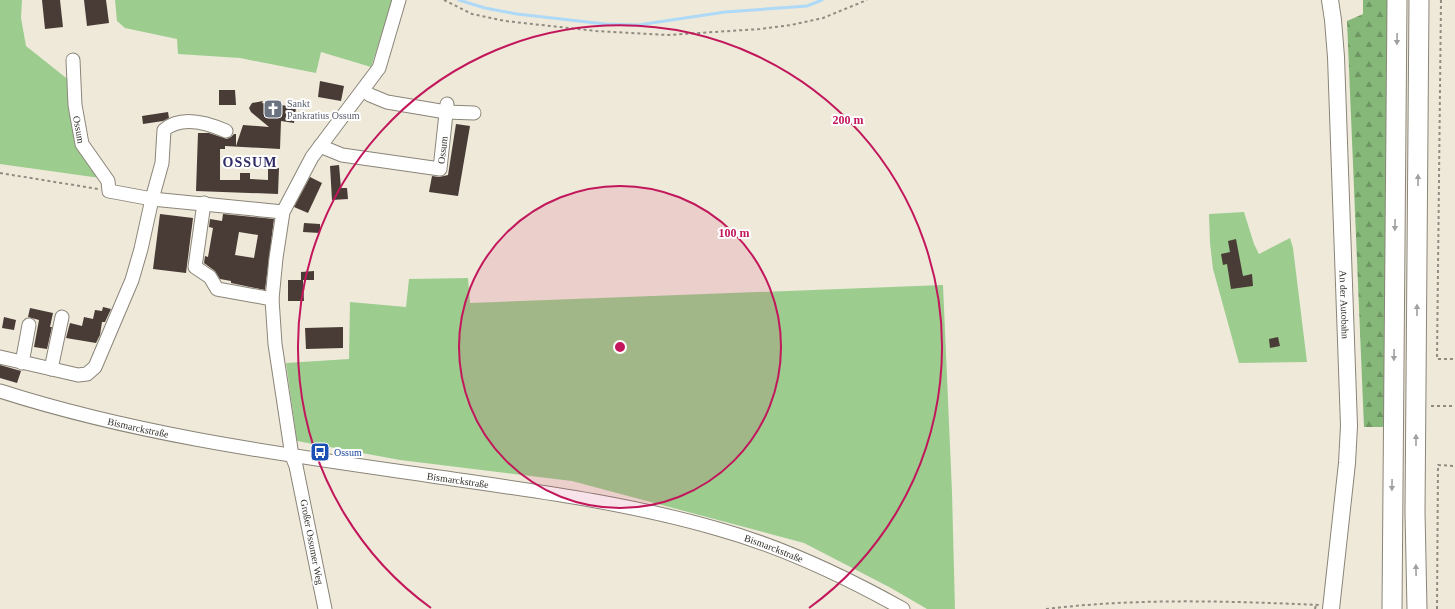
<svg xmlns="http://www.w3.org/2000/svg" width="1455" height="609" font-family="'Times New Roman',serif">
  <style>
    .grass { fill: #9ccd8f }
    .forest { fill: url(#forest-firs) }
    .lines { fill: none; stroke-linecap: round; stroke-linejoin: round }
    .stream { stroke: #aed9f7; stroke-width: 3 }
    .building { fill: #493c36; fill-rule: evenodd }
    .minor-casing { stroke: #8a8578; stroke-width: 15 }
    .major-casing { stroke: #8a8578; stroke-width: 18 }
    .highway-casing { stroke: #8a8578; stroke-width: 21 }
    .path { stroke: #908c82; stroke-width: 2; stroke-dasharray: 3 3; stroke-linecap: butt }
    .minor { stroke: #fff; stroke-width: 13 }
    .major { stroke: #fff; stroke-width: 16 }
    .highway { stroke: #fff; stroke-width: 19 }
    .oneway { fill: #a1a09e }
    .ring { fill: none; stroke: #c2185b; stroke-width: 2 }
    .labels { text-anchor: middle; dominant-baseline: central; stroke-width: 4; stroke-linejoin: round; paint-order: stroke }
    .worship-label { font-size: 10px; fill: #5b616d; stroke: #fff; text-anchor: start }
    .street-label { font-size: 10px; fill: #2f2d27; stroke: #fff }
    .transit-label { font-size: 10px; fill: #164399; stroke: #fff; text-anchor: start }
    .district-label { font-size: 14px; font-weight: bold; letter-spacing: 1px; fill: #302c67; stroke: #fff }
    .centre { fill: #c2185b; stroke: #fff; stroke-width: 2 }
    .ring-label { font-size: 12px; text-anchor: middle; font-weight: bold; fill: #c2185b; stroke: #fff; stroke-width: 4; stroke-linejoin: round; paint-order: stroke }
  </style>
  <defs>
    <pattern id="forest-firs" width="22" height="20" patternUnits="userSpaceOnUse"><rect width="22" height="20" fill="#86b879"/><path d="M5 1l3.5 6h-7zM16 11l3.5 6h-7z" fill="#6e9663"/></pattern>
  </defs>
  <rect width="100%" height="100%" fill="#efe9da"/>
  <g class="grass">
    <polygon points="0,0 22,0 21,18 26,46 70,81 70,107 100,178 0,164"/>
    <polygon points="115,0 393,0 371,67 321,52 316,73 240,58 178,54 177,39 125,28 117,21"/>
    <polygon points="1244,212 1254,244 1259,254 1290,238 1293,248 1307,362 1239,363 1213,269 1210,243 1209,214"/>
    <polygon points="468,278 470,303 943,285 952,492 955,609 927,609 891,588 804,543 572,481 400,460 297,441 286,363 349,359 350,302 406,307 409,279"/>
  </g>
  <polygon class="forest" points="1363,0 1390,0 1386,427 1364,427 1347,21 1363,14"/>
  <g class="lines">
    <polyline class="stream" points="459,0 485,8 517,14 605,24 638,25 725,12 807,6 822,0"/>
  </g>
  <g class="building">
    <polygon points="42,0 60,0 63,27 45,29"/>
    <polygon points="84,0 106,0 109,23 87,26"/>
    <polygon points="320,81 344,86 341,101 318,97"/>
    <polygon points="219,90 235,90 236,105 219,105"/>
    <polygon points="263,101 262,103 282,108 282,105 296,108 294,123 281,121 280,149 225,146 225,149 220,149 220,180 240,180 240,173 250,173 250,179 268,180 268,167 279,168 278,194 196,191 198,133 209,133 227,139 231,137 234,134 236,134 236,146 243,125 269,127 251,112 249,108 252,103"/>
    <polygon points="168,112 169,118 163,121 143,124 142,116"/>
    <polygon points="456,124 470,126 458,196 429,192 432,176 439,177 448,175"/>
    <polygon points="339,165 341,188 347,188 348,199 332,200 330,166"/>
    <polygon points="310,177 322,183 308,213 294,207"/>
    <polygon points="160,214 193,218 186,273 153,269"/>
    <path d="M223,214L274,219L265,290L231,283V281L220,279L215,271L204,263L205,256L208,257L213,228L209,227L210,219L222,221ZM239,232L258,235L254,258L235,255Z"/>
    <polygon points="304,223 320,224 320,233 303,232"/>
    <polygon points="1236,239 1243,276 1252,274 1253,286 1231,289 1227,264 1223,265 1221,254 1230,252 1228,241"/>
    <polygon points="314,271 314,280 303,280 304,301 288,301 288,280 301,280 301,272"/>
    <polygon points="103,307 111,309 105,322 102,322 100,335 96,343 66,338 70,323 82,326 84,317 93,319 95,310 102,311"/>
    <polygon points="30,308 53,313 50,327 52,327 47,349 34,347 39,320 28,317"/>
    <polygon points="4,317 16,320 14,330 2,328"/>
    <polygon points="343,327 343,348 306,349 305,328"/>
    <polygon points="1278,337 1280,346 1270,348 1269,339"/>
    <polygon points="0,365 21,371 17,383 0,378"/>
  </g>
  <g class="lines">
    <g class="minor-casing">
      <g id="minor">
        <path id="s1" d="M73,60L75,105L82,144L108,181L109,191L152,199L283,212"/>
        <polyline points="363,90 370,95 387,102 446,112 474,113"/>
        <path id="s2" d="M320,146L342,155L440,169L447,104"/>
        <polyline points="204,203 195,267 210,277 217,289 272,299"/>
        <path d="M0,357L78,375L87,374L95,367L132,280L141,249L152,199L162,163L164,130C181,115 208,123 226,131"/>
        <polyline points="22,363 29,325"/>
        <polyline points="51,369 62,317"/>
        <path id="s3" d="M0,391C140,436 287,455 432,476C528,490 625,502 718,529C783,547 844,576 903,609"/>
        <polyline points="325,609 296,466 292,456 275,344 272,299 276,258 283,212 312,157 379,68 399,0"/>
      </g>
    </g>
    <g class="major-casing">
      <g id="major">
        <path id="s4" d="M1330,0L1333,20L1336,57L1349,426L1347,463L1331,609"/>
      </g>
    </g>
    <g class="highway-casing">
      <g id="highway">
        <polyline points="1392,609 1397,0"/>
        <polyline points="1417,609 1415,512 1419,0"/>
      </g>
    </g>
    <g class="path">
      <polyline points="444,0 472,14 505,21 596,31 668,35 760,29 791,25 823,18 867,0"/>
      <polyline points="1441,0 1437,359 1455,359"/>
      <polyline points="0,173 98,189"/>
      <polyline points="1431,406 1455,406"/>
      <path d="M1046,609C1137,598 1228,601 1319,605"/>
      <polyline points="1315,609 1316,605"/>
      <polyline points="1437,609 1438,465 1455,466"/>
    </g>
    <use href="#minor" class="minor"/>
    <use href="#major" class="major"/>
    <use href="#highway" class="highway"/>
  </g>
  <defs><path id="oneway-solid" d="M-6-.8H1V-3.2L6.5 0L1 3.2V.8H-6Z"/></defs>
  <g class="oneway">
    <use href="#oneway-solid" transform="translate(1397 39) rotate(91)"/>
    <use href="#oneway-solid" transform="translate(1418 180) rotate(-90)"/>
    <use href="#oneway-solid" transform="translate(1395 225) rotate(91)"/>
    <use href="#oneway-solid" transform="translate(1417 310) rotate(-90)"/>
    <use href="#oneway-solid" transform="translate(1394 355) rotate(91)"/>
    <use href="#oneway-solid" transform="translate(1416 440) rotate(-90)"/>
    <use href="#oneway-solid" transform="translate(1392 485) rotate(91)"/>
    <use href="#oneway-solid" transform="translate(1416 570) rotate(-91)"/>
  </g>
  <circle cx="620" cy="347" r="161" fill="#c2185b" fill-opacity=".12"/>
  <g class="ring">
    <circle cx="620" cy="347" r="161"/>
    <path d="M431 608A322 322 0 1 1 809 608"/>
  </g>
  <defs>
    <g id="church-square" transform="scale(1)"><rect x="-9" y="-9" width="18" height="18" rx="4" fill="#6b7280" stroke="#fff"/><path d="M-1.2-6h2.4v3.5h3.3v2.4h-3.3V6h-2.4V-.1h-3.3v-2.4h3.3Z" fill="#fff"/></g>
    <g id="bus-square" transform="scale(1)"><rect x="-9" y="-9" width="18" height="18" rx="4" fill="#1a4fb4" stroke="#fff"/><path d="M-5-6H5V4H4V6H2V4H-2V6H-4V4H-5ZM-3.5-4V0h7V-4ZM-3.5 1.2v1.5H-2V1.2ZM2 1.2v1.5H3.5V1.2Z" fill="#fff"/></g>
  </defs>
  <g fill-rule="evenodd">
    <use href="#church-square" x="273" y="109"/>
    <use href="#bus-square" x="320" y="452"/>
  </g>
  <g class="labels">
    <g class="worship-label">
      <text x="287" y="103">Sankt<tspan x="287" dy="12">Pankratius Ossum</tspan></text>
    </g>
    <g class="street-label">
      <text stroke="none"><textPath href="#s1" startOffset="70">Ossum</textPath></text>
      <text stroke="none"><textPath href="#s2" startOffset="142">Ossum</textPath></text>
      <text stroke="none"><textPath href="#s4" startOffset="305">An der Autobahn</textPath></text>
      <text stroke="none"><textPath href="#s3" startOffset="143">Bismarckstraße</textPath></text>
      <text stroke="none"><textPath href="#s3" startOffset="467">Bismarckstraße</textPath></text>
      <text transform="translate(312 542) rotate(79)">Großer Ossumer Weg</text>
      <text stroke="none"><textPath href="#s3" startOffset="791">Bismarckstraße</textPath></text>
    </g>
    <g class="transit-label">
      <text x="334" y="452">Ossum</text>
    </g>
    <g class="district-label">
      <text x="250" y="162">OSSUM</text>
    </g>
  </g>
  <circle cx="620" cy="347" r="6" class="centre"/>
  <g class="ring-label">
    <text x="848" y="124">200 m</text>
    <text x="734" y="237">100 m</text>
  </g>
</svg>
